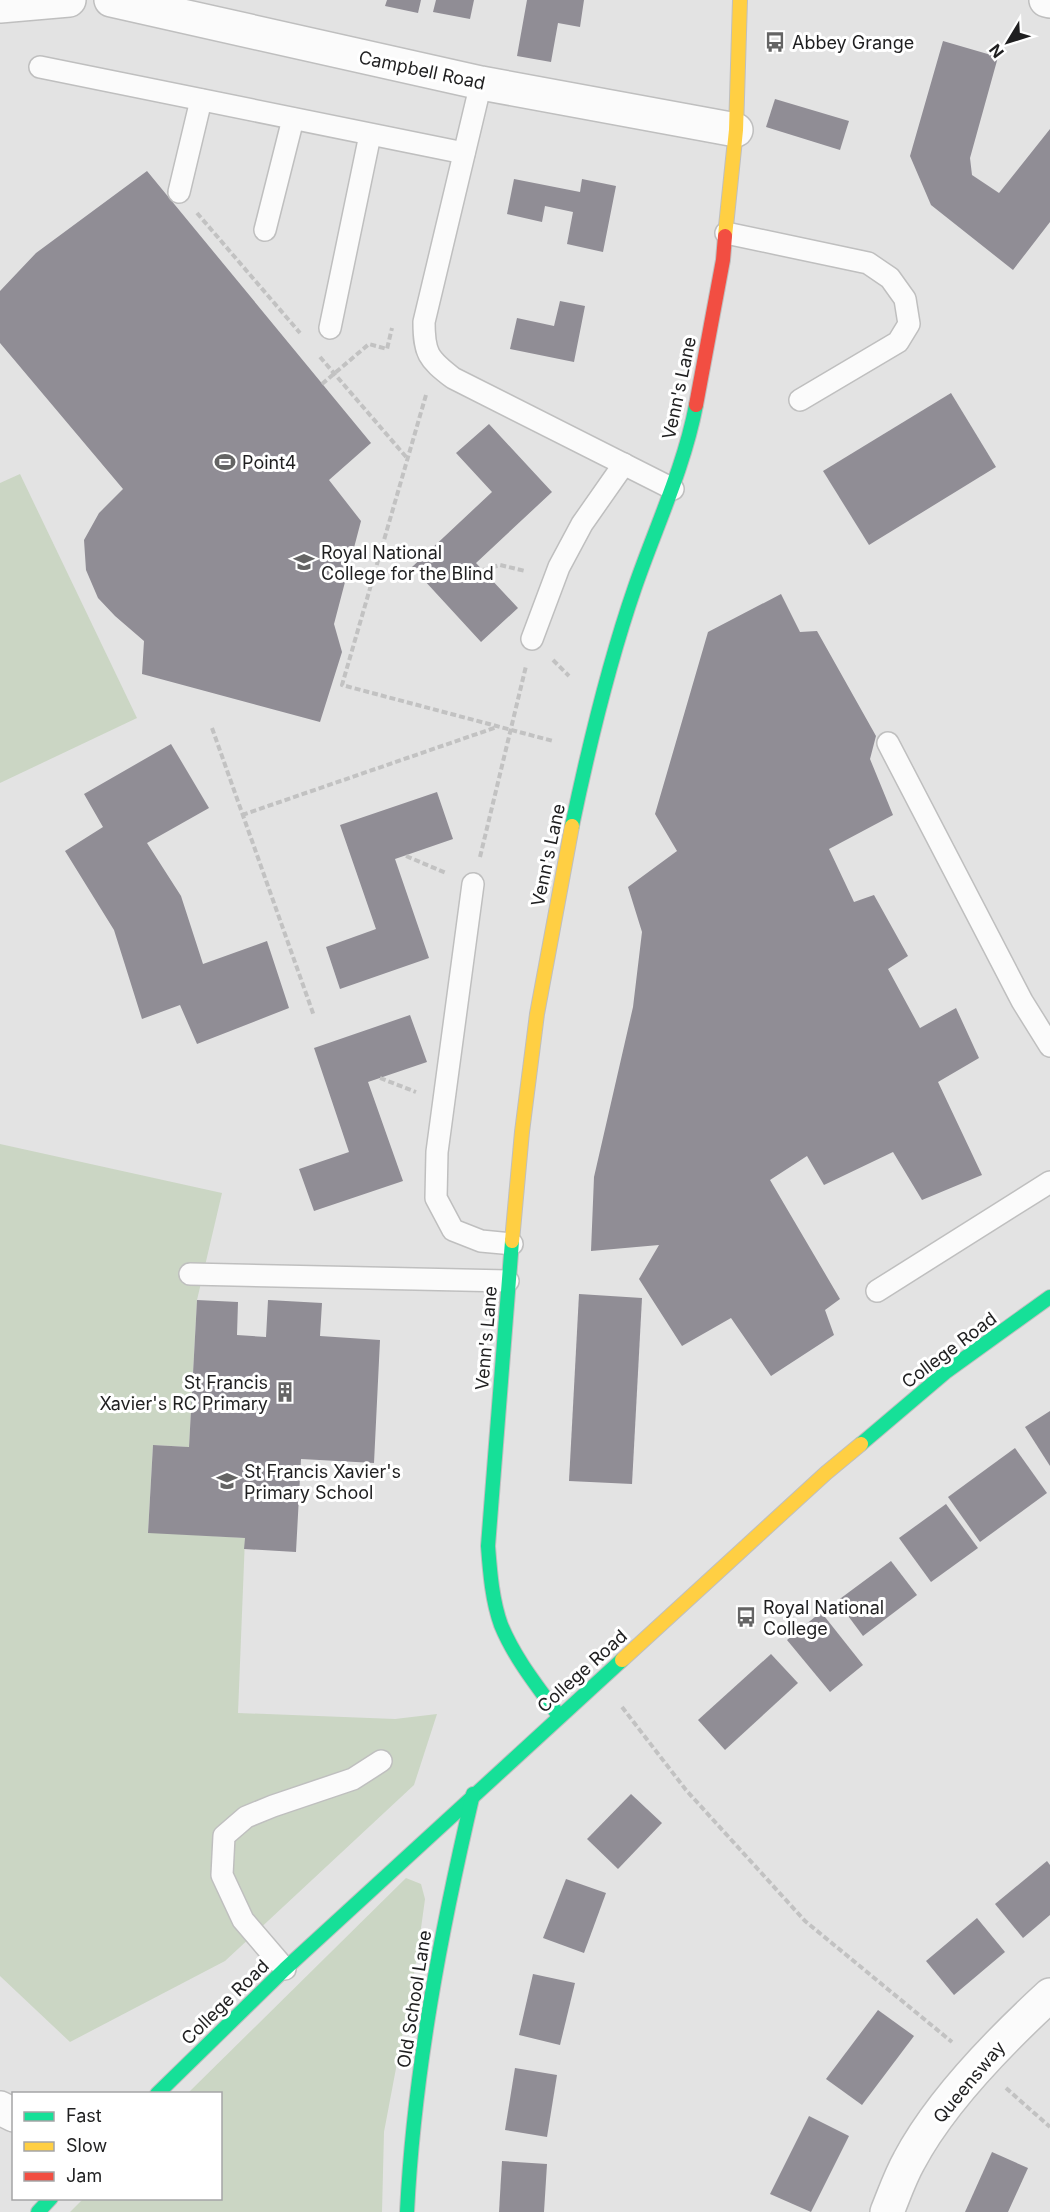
<svg xmlns="http://www.w3.org/2000/svg" width="1050" height="2212" font-family="Inter,sans-serif">
  <style>
    .green { fill: #cbd6c4 }
    .building { fill: #908d95 }
    .lines { fill: none; stroke-linecap: round; stroke-linejoin: round }
    .lane-casing { stroke: #bfbfbf; stroke-width: 24 }
    .street-casing { stroke: #bfbfbf; stroke-width: 36 }
    .fast-casing { stroke: #bfbfbf; stroke-width: 16 }
    .slow-casing { stroke: #bfbfbf; stroke-width: 16 }
    .jam-casing { stroke: #bfbfbf; stroke-width: 16 }
    .path { stroke: #c2c2c2; stroke-width: 4; stroke-dasharray: 6 3; stroke-linecap: butt }
    .lane { stroke: #fbfbfb; stroke-width: 21 }
    .street { stroke: #fbfbfb; stroke-width: 33 }
    .fast { stroke: #16e098; stroke-width: 14 }
    .slow { stroke: #ffcf43; stroke-width: 14 }
    .jam { stroke: #f24e42; stroke-width: 14 }
    .labels { text-anchor: middle; dominant-baseline: central; stroke-width: 6; stroke-linejoin: round; paint-order: stroke }
    .poi-label { font-size: 18px; fill: #1f1f20; stroke: #fff; text-anchor: start }
    .street-label { font-size: 18px; fill: #1f1f20; stroke: #fff }
  </style>
  <rect width="100%" height="100%" fill="#e3e3e3"/>
  <g class="green">
    <polygon points="20,474 137,718 0,783 0,483"/>
    <polygon points="0,1144 222,1193 197,1300 189,1447 153,1445 148,1532 245,1538 238,1713 395,1719 437,1714 414,1785 225,1961 70,2042 0,1976"/>
    <polygon points="406,1878 421,1884 425,1899 417,1957 384,2132 382,2212 70,2212 83,2199 220,2198 220,2094 188,2093"/>
  </g>
  <g class="building">
    <polygon points="387,0 421,0 418,13 385,6"/>
    <polygon points="436,0 474,0 470,19 433,12"/>
    <polygon points="527,0 584,0 580,27 558,23 551,62 517,56"/>
    <polygon points="943,41 998,57 970,158 972,175 999,193 1050,129 1050,222 1013,270 931,205 910,156"/>
    <polygon points="775,99 849,121 840,150 766,127"/>
    <polygon points="147,171 371,443 329,480 361,521 334,624 342,652 320,722 142,674 144,641 115,616 98,598 86,570 84,540 99,513 123,489 0,343 0,291 36,253"/>
    <polygon points="514,179 580,192 582,179 616,186 603,252 567,244 573,212 545,206 542,222 507,214"/>
    <polygon points="560,301 585,306 574,362 510,349 517,318 554,326"/>
    <polygon points="951,393 996,467 869,545 823,471"/>
    <polygon points="489,424 552,492 476,563 518,608 481,642 412,567 492,492 456,453"/>
    <polygon points="781,594 800,632 817,631 876,736 870,759 893,815 829,849 854,902 874,895 908,956 888,969 920,1028 956,1008 979,1058 938,1082 982,1175 922,1200 893,1152 824,1185 807,1156 770,1180 840,1299 825,1310 834,1335 771,1376 731,1318 682,1346 639,1279 659,1245 591,1251 594,1177 633,1007 642,932 628,887 677,851 655,814 708,632"/>
    <polygon points="171,744 209,808 147,843 181,896 203,964 267,941 289,1008 197,1044 180,1005 142,1019 114,930 65,851 103,827 84,794"/>
    <polygon points="437,792 453,839 395,859 429,958 340,989 326,947 376,929 340,825"/>
    <polygon points="410,1015 427,1062 368,1082 403,1181 314,1211 299,1169 349,1152 314,1048"/>
    <polygon points="579,1294 642,1298 632,1484 569,1481"/>
    <polygon points="197,1300 238,1302 237,1335 266,1337 268,1300 322,1303 320,1336 380,1340 374,1463 301,1459 296,1552 244,1549 245,1538 148,1533 153,1445 189,1447"/>
    <polygon points="1050,1411 1050,1466 1025,1427"/>
    <polygon points="1015,1448 1047,1493 980,1542 948,1497"/>
    <polygon points="946,1504 978,1548 931,1582 899,1538"/>
    <polygon points="891,1561 917,1595 863,1636 837,1601"/>
    <polygon points="821,1612 863,1665 830,1692 787,1640"/>
    <polygon points="771,1654 798,1683 725,1750 698,1720"/>
    <polygon points="631,1794 662,1823 618,1869 587,1839"/>
    <polygon points="1047,1861 1050,1865 1050,1915 1023,1938 995,1904"/>
    <polygon points="566,1879 606,1893 584,1953 543,1938"/>
    <polygon points="977,1918 1005,1952 954,1995 926,1961"/>
    <polygon points="533,1974 575,1983 560,2045 519,2035"/>
    <polygon points="878,2010 914,2036 862,2105 826,2079"/>
    <polygon points="515,2068 557,2075 547,2137 505,2130"/>
    <polygon points="809,2116 849,2136 811,2212 770,2194"/>
    <polygon points="992,2152 1028,2168 1008,2212 965,2212"/>
    <polygon points="502,2161 547,2164 544,2212 499,2212"/>
  </g>
  <g class="lines">
    <g class="lane-casing">
      <g id="lane">
        <polyline points="40,67 464,153"/>
        <path d="M481,83L424,322C424,353 428,359 453,378L673,489"/>
        <polyline points="179,192 201,100"/>
        <polyline points="265,230 293,119"/>
        <polyline points="726,233 868,263 890,278 905,299 909,324 898,342 800,400"/>
        <polyline points="330,328 370,135"/>
        <polyline points="532,639 559,567 582,524 624,464"/>
        <polyline points="888,743 1022,1001 1050,1046"/>
        <polyline points="473,884 437,1152 436,1198 453,1230 481,1241 512,1244"/>
        <polyline points="190,1274 508,1281"/>
        <polyline points="877,1291 1050,1182"/>
        <polyline points="285,1969 243,1920 222,1875 224,1836 246,1817 273,1806 353,1779 381,1761"/>
      </g>
    </g>
    <g class="street-casing">
      <g id="street">
        <polyline points="111,0 481,83 736,130"/>
        <polyline points="1046,0 1050,1"/>
        <polyline points="0,6 69,0"/>
        <polyline points="0,2108 14,2115"/>
        <path d="M887,2212C894,2195 900,2177 909,2161C940,2102 1001,2040 1050,1995"/>
      </g>
    </g>
    <g class="fast-casing">
      <g id="fast">
        <path d="M572,826C589,745 608,665 635,587C656,526 684,468 696,405"/>
        <path d="M512,1241L488,1546C490,1572 492,1600 501,1625C515,1659 538,1687 559,1716"/>
        <polyline points="861,1444 947,1371 1050,1297"/>
        <polyline points="157,2094 285,1969 622,1660"/>
        <polyline points="38,2212 51,2198"/>
        <path d="M407,2212C414,2071 441,1931 473,1794"/>
      </g>
    </g>
    <g class="slow-casing">
      <g id="slow">
        <polyline points="725,236 736,130 740,0"/>
        <polyline points="512,1241 522,1132 537,1014 572,826"/>
        <polyline points="622,1660 826,1473 861,1444"/>
      </g>
    </g>
    <g class="jam-casing">
      <polyline id="jam" points="696,405 723,260 725,236"/>
    </g>
    <g class="path">
      <polyline points="197,213 300,333"/>
      <polyline points="320,357 407,458"/>
      <polyline points="322,384 369,344 387,349 392,328"/>
      <polyline points="426,395 342,685 553,741"/>
      <polyline points="483,570 500,565 525,571"/>
      <polyline points="553,660 569,676"/>
      <polyline points="212,728 314,1016"/>
      <polyline points="242,815 497,727"/>
      <polyline points="406,856 446,873"/>
      <polyline points="480,857 526,666"/>
      <polyline points="380,1078 416,1092"/>
      <polyline points="622,1707 686,1790 805,1921 952,2042"/>
      <polyline points="1006,2088 1050,2127"/>
    </g>
    <use href="#lane" class="lane"/>
    <use href="#street" class="street"/>
    <use href="#fast" class="fast"/>
    <use href="#slow" class="slow"/>
    <use href="#jam" class="jam"/>
  </g>
  <defs>
    <g id="bus-bare" transform="scale(1.62)"><path d="M-5-6H5V4H4V6H2V4H-2V6H-4V4H-5ZM-3.5-4V0h7V-4ZM-3.5 1.2v1.5H-2V1.2ZM2 1.2v1.5H3.5V1.2Z" fill="#646464" stroke="#fff" stroke-width="2.5" paint-order="stroke"/></g>
    <g id="stadium-bare" transform="scale(1.62)"><path d="M0-5a6.5 5 0 1 0 0 10a6.5 5 0 1 0 0-10ZM-3.5-1.8h7v3.6h-7Z" fill="#646464" stroke="#fff" stroke-width="2.5" paint-order="stroke"/></g>
    <g id="university-bare" transform="scale(1.62)"><path d="M0-5L7-2L0 1L-7-2ZM-4 1L0 2.5L4 1V4Q0 6-4 4Z" fill="#646464" stroke="#fff" stroke-width="2.5" paint-order="stroke"/></g>
    <g id="building-bare" transform="scale(1.62)"><path d="M-4-6H4V6H1V3H-1V6H-4ZM-2.5-4.3h1.7v1.8h-1.7ZM.8-4.3h1.7v1.8H.8ZM-2.5-1h1.7V.8h-1.7ZM.8-1h1.7V.8H.8Z" fill="#646464" stroke="#fff" stroke-width="2.5" paint-order="stroke"/></g>
    <g id="school-bare" transform="scale(1.62)"><path d="M0-5L7-2L0 1L-7-2ZM-4 1L0 2.5L4 1V4Q0 6-4 4Z" fill="#646464" stroke="#fff" stroke-width="2.5" paint-order="stroke"/></g>
  </defs>
  <g fill-rule="evenodd">
    <use href="#bus-bare" x="775" y="42"/>
    <use href="#stadium-bare" x="225" y="462"/>
    <use href="#university-bare" x="304" y="562"/>
    <use href="#building-bare" x="285" y="1392"/>
    <use href="#school-bare" x="227" y="1481"/>
    <use href="#bus-bare" x="746" y="1617"/>
  </g>
  <g class="labels">
    <g class="poi-label">
      <text x="792" y="42">Abbey Grange</text>
      <text x="242" y="462">Point4</text>
      <text x="321" y="552">Royal National<tspan x="321" dy="21">College for the Blind</tspan></text>
      <text x="268" y="1382" text-anchor="end">St Francis<tspan x="268" dy="21">Xavier's RC Primary</tspan></text>
      <text x="244" y="1471">St Francis Xavier's<tspan x="244" dy="21">Primary School</tspan></text>
      <text x="763" y="1607">Royal National<tspan x="763" dy="21">College</tspan></text>
    </g>
    <g class="street-label">
      <text transform="translate(422 70) rotate(12)">Campbell Road</text>
      <text transform="translate(679 388) rotate(-78)">Venn's Lane</text>
      <text transform="translate(548 855) rotate(-78)">Venn's Lane</text>
      <text transform="translate(486 1338) rotate(-85)">Venn's Lane</text>
      <text transform="translate(949 1350) rotate(-37)">College Road</text>
      <text transform="translate(582 1671) rotate(-42)">College Road</text>
      <text transform="translate(414 1999) rotate(-81)">Old School Lane</text>
      <text transform="translate(225 2002) rotate(-44)">College Road</text>
      <text transform="translate(969 2082) rotate(-50)">Queensway</text>
    </g>
  </g>
  <rect x="12" y="2092" width="210" height="108" fill="#ffffff" stroke="#a5a5a6" stroke-width="1.5"/>
  <rect x="24" y="2112" width="30" height="9" fill="#16e098" stroke="#a5a5a6" stroke-width="1.5"/>
  <text x="66" y="2122" font-size="18" fill="#1f1f20">Fast</text>
  <rect x="24" y="2142" width="30" height="9" fill="#ffcf43" stroke="#a5a5a6" stroke-width="1.5"/>
  <text x="66" y="2152" font-size="18" fill="#1f1f20">Slow</text>
  <rect x="24" y="2172" width="30" height="9" fill="#f24e42" stroke="#a5a5a6" stroke-width="1.5"/>
  <text x="66" y="2182" font-size="18" fill="#1f1f20">Jam</text>
  <g transform="translate(1008 42) rotate(232)" stroke="#ffffff" stroke-width="4.5" paint-order="stroke">
  <path d="M0-4.5L10 22L0 15L-10 22Z" fill="#1f1f20"/>
  <text y="-9" font-size="16" font-weight="bold" text-anchor="middle" fill="#1f1f20">N</text>
  </g>
</svg>
